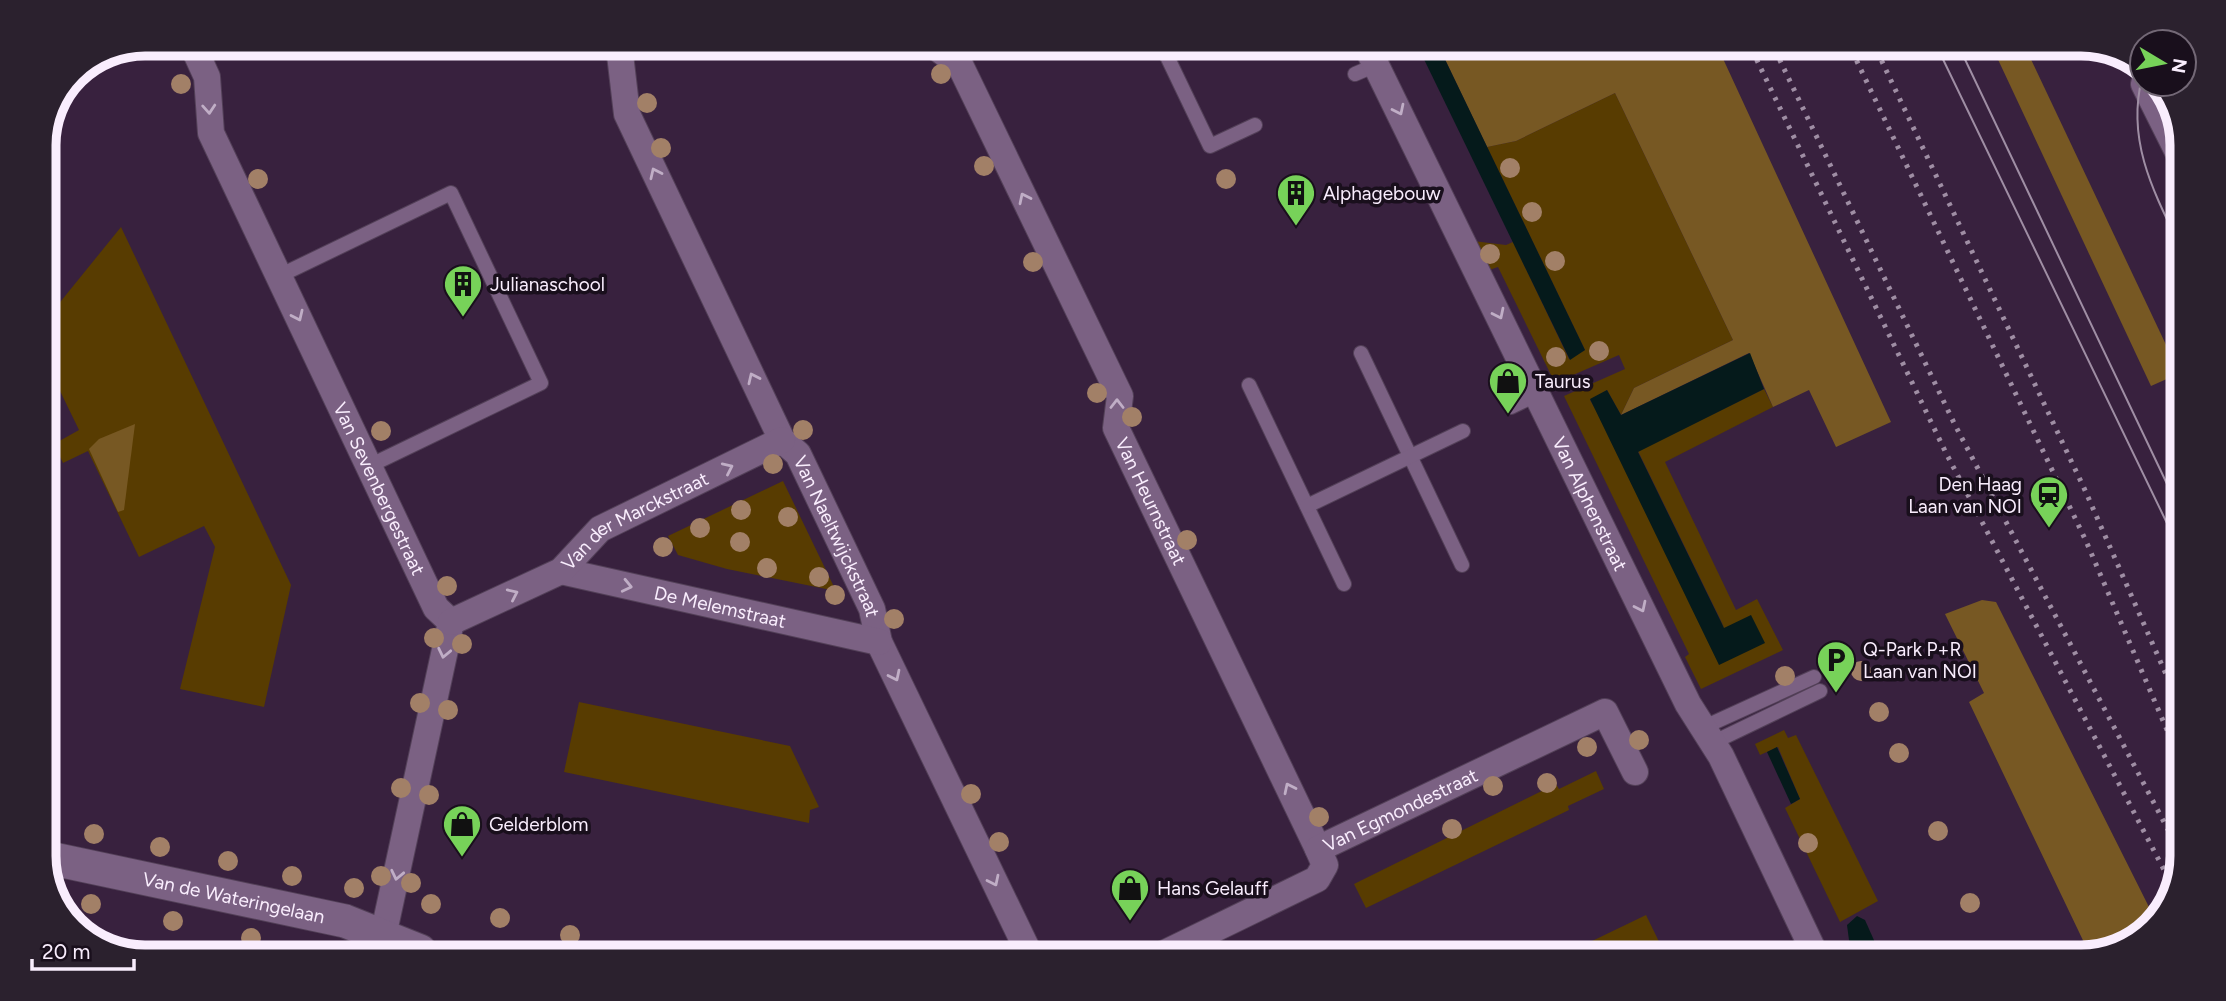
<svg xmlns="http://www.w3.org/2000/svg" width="2226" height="1001" font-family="Figtree,sans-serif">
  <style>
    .green { fill: #583c01 }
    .forest { fill: #775823 }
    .water { fill: #051a1b }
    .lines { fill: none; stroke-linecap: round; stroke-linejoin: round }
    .service-casing { stroke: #534058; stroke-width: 16 }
    .minor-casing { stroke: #534058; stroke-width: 28 }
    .tertiary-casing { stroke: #534058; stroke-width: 35 }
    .service { stroke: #7b6183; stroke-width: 14 }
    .minor { stroke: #7b6183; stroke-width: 26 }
    .tertiary { stroke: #7b6183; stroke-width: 33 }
    .tram { stroke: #9f8ea4; stroke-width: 2 }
    .rail { stroke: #9f8ea4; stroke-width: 5; stroke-dasharray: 3.5 7; stroke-linecap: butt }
    .tree { fill: #a28067 }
    .oneway { stroke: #c0aec6 }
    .labels { text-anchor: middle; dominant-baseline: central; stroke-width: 7; stroke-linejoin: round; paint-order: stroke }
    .poi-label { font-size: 19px; fill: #f9edfd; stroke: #190f1c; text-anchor: start }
    .street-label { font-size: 19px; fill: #f9edfd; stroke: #190f1c }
    .rim { fill: none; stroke: #f9edfd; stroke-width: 9 }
  </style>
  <rect width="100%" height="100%" fill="#38213e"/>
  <g class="green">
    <polygon points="1615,93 1733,340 1634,388 1621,415 1607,390 1590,400 1725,629 1638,451 1764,389 1773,407 1665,462 1736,610 1757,599 1783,650 1701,689 1685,657 1689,654 1564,396 1625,369 1619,355 1557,382 1551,375 1498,267 1489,270 1473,241 1506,245 1513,242 1569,359 1585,350 1487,147 1516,141"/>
    <polygon points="121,227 291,585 264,707 180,689 215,547 204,526 139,557 88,451 63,463 54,444 79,430 44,358 44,322"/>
    <polygon points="783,481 836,591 727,569 678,555 668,536"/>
    <polygon points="579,702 790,746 819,807 810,810 809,823 564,772"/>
    <polygon points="1784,730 1788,738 1796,735 1878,901 1840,922 1785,808 1800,799 1778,747 1760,755 1755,744"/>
    <polygon points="1596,771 1604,789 1568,806 1569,810 1366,908 1354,884 1556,784 1559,789"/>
    <polygon points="1646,915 1666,956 1563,955"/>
  </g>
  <g class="forest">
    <polygon points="1440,49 1719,50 1891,422 1836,447 1809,390 1773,407 1749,353 1621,415 1634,388 1733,340 1615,93 1516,141 1487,147"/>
    <polygon points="1994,51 2027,51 2177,368 2169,378 2151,386"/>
    <polygon points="135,424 124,510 118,512 89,449 99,439"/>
    <polygon points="1982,600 1996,602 2155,919 2138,940 2090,955 1969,702 1984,693 1945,614"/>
  </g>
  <g class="water">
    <polygon points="1419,49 1440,49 1585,350 1570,360"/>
    <polygon points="1750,353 1764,389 1638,452 1724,628 1751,615 1765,643 1719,665 1590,399 1607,390 1621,415"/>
    <polygon points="1777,747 1800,799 1791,804 1767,752"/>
    <polygon points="1857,916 1865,920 1881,956 1857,956 1849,940 1847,925"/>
  </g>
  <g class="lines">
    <g class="service-casing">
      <g id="service">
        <polyline points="1163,48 1210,146 1255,125"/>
        <polyline points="1355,74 1376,65"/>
        <polyline points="279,276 451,193 541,383 369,466"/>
        <polyline points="1361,353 1462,565"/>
        <polyline points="1249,385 1344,584"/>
        <polyline points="1511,407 1538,394"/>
        <polyline points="1307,506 1463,431"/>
        <polyline points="1702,728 1814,677"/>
        <polyline points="1712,743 1820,691"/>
      </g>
    </g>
    <g class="minor-casing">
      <g id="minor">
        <path id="s1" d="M192,44L207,77L211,133L436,608L451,622L380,950"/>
        <path id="s2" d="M619,46L627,114L782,440L798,454L872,609L879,642L1029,953"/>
        <path id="s3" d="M936,47L960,65L1120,396L1116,428L1318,849"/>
        <path id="s4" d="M1368,49L1688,704L1721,756L1816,956"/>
        <polyline points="2144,84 2182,160"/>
        <path id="s5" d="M561,571L879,642"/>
        <path id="s6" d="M451,622L561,571L600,529L782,440"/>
        <path id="s7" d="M1163,954L1317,879L1325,865L1318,849L1605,712L1635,772"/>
      </g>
    </g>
    <g class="tertiary-casing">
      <g id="tertiary">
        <path id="s8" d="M44,857L345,921L420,951"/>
      </g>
    </g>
    <use href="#service" class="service"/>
    <use href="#minor" class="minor"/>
    <use href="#tertiary" class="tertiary"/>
    <g class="tram">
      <polyline points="1939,51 2178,546"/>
      <polyline points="1961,51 2178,507"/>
      <path d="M2142,78C2126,141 2154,193 2181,248"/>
    </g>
    <g class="rail">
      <polyline points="1752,50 1946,453 2174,889"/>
      <polyline points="1775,50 1955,425 2175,843"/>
      <polyline points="1852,51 2086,541 2176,751"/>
      <polyline points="1877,51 2084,488 2176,697"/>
    </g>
  </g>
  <g class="tree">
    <circle cx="941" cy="74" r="10"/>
    <circle cx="181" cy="84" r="10"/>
    <circle cx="647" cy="103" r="10"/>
    <circle cx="661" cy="148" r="10"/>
    <circle cx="984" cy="166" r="10"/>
    <circle cx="1510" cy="168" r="10"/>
    <circle cx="258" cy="179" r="10"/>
    <circle cx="1226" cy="179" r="10"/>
    <circle cx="1532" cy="212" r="10"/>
    <circle cx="1490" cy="254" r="10"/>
    <circle cx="1555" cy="261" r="10"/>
    <circle cx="1033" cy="262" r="10"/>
    <circle cx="1599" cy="351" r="10"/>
    <circle cx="1556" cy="357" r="10"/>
    <circle cx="1097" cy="393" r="10"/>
    <circle cx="1132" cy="417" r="10"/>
    <circle cx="803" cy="430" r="10"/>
    <circle cx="381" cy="431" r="10"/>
    <circle cx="773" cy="464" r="10"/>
    <circle cx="741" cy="510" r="10"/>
    <circle cx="788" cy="517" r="10"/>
    <circle cx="700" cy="528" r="10"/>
    <circle cx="1187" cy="540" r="10"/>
    <circle cx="740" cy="542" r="10"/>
    <circle cx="663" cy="547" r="10"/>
    <circle cx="767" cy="568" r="10"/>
    <circle cx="819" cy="577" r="10"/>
    <circle cx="447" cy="586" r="10"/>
    <circle cx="835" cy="595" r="10"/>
    <circle cx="894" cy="619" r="10"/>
    <circle cx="434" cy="638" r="10"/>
    <circle cx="462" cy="644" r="10"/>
    <circle cx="1861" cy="671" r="10"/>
    <circle cx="1785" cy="676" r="10"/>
    <circle cx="420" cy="703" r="10"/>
    <circle cx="448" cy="710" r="10"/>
    <circle cx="1879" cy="712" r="10"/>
    <circle cx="1639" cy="740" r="10"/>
    <circle cx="1587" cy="747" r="10"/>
    <circle cx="1899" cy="753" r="10"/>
    <circle cx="1547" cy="783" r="10"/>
    <circle cx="1493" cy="786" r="10"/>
    <circle cx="401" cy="788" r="10"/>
    <circle cx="971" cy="794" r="10"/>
    <circle cx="429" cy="795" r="10"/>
    <circle cx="1319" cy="817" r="10"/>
    <circle cx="1452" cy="829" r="10"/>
    <circle cx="1938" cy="831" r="10"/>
    <circle cx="94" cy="834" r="10"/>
    <circle cx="999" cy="842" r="10"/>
    <circle cx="1808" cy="843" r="10"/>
    <circle cx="160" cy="847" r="10"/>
    <circle cx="228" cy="861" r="10"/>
    <circle cx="292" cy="876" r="10"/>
    <circle cx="381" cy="876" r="10"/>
    <circle cx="411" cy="883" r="10"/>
    <circle cx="354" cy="888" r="10"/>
    <circle cx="1970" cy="903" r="10"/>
    <circle cx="91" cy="904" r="10"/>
    <circle cx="431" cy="904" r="10"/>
    <circle cx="500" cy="918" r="10"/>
    <circle cx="173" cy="921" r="10"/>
    <circle cx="570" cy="935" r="10"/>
    <circle cx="251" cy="938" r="10"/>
  </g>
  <defs><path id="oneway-chevron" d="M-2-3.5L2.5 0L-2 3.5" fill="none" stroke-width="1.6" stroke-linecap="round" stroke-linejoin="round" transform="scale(1.75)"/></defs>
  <g class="oneway">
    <use href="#oneway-chevron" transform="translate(209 109) rotate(86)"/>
    <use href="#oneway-chevron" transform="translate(1399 110) rotate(64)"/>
    <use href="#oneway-chevron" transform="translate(655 173) rotate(-115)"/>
    <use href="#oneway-chevron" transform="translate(1024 198) rotate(-116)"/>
    <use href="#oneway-chevron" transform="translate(1499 314) rotate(64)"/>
    <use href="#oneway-chevron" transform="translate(298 316) rotate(65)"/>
    <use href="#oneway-chevron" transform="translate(753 378) rotate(-115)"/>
    <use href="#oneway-chevron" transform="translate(1117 404) rotate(-90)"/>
    <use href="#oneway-chevron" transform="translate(728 468) rotate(-25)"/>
    <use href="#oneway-chevron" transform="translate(627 586) rotate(13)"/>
    <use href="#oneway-chevron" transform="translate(513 594) rotate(-25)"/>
    <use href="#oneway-chevron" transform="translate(1641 607) rotate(64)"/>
    <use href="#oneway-chevron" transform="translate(444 653) rotate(102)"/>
    <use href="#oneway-chevron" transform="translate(895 676) rotate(64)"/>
    <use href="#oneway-chevron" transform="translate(1289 788) rotate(-116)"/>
    <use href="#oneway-chevron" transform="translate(397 875) rotate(102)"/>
    <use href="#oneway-chevron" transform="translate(994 881) rotate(64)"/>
  </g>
  <defs>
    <g id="building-pin" transform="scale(2.0125)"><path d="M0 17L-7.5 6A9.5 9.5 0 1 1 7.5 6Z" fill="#77d259" stroke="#190f1c"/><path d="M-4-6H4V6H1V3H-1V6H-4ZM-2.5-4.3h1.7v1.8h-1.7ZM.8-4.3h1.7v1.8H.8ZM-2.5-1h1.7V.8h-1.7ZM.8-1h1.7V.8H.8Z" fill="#111"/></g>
    <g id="shop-pin" transform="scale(2.0125)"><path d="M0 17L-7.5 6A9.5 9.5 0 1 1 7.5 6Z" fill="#77d259" stroke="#190f1c"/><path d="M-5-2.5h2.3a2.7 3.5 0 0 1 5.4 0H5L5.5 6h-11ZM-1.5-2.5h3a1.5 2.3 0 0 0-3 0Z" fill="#111"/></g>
    <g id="station-pin" transform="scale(2.0125)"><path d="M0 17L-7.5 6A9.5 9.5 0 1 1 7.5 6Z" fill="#77d259" stroke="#190f1c"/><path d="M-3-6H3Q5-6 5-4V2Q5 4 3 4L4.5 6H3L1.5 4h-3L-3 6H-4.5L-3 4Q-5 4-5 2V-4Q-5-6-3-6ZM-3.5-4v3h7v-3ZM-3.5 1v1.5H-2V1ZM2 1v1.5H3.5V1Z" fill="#111"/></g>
    <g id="parking-pin" transform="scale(2.0125)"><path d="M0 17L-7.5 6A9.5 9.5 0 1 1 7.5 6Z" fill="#77d259" stroke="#190f1c"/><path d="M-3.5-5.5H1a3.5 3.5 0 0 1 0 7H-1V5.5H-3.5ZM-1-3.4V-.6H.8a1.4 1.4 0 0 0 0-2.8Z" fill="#111"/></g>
  </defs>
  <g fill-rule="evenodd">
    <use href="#building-pin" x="1296" y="193"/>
    <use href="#building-pin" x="463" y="284"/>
    <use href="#shop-pin" x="1508" y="381"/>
    <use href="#station-pin" x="2049" y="495"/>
    <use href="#parking-pin" x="1836" y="660"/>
    <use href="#shop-pin" x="462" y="824"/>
    <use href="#shop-pin" x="1130" y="888"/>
  </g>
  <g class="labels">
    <g class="poi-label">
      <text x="1323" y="193">Alphagebouw</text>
      <text x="490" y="284">Julianaschool</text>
      <text x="1535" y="381">Taurus</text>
      <text x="2022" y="484" text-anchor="end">Den Haag<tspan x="2022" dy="22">Laan van NOI</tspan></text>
      <text x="1863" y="649">Q-Park P+R<tspan x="1863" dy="22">Laan van NOI</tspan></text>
      <text x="489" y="824">Gelderblom</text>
      <text x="1157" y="888">Hans Gelauff</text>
    </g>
    <g class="street-label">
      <text stroke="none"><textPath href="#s1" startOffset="486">Van Sevenbergestraat</textPath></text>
      <text stroke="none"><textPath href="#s3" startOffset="511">Van Heurnstraat</textPath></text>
      <text stroke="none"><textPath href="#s4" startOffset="506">Van Alphenstraat</textPath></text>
      <text stroke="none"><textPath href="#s6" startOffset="212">Van der Marckstraat</textPath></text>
      <text stroke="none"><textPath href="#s2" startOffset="542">Van Naeltwijckstraat</textPath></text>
      <text stroke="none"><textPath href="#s5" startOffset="163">De Melemstraat</textPath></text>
      <text stroke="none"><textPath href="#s7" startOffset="296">Van Egmondestraat</textPath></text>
      <text stroke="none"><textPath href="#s8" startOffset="194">Van de Wateringelaan</textPath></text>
    </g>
  </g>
  <path d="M0 0H2226V1001H0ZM145 56H2081A89 89 0 0 1 2170 145V856A89 89 0 0 1 2081 945H145A89 89 0 0 1 56 856V145A89 89 0 0 1 145 56Z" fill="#2b212e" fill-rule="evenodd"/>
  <path class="rim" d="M145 56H2081A89 89 0 0 1 2170 145V856A89 89 0 0 1 2081 945H145A89 89 0 0 1 56 856V145A89 89 0 0 1 145 56Z"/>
  <g transform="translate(2163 63) rotate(100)"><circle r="33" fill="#190f1c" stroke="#736876" stroke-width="2"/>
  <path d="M0-5L12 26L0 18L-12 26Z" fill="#77d259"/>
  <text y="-10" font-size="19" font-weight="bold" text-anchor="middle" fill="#f9edfd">N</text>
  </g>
  <path d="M32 959v10h102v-10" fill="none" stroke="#f9edfd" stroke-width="3.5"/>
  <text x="42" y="959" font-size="21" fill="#f9edfd" stroke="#190f1c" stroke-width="5" paint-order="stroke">20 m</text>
</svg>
